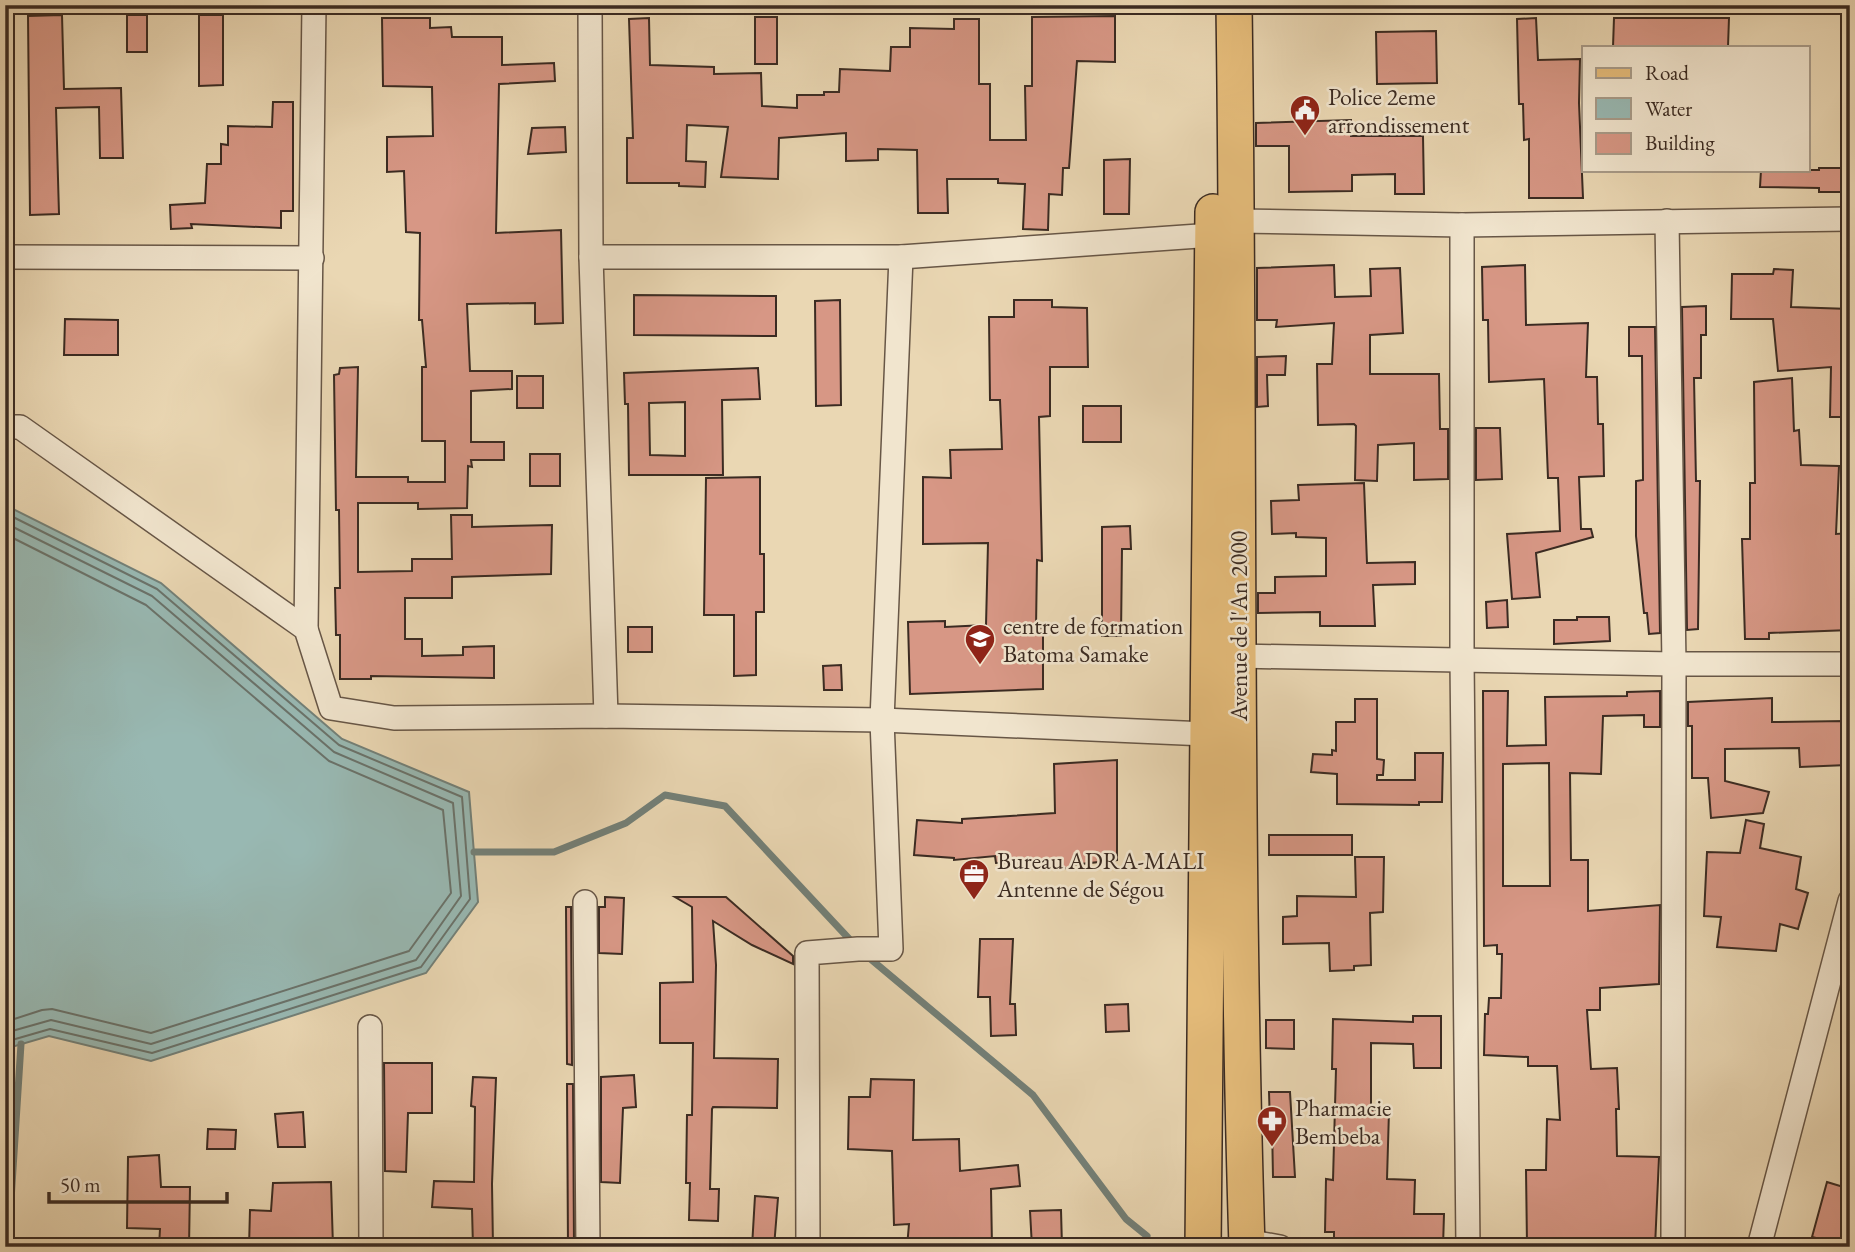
<svg xmlns="http://www.w3.org/2000/svg" width="1855" height="1252" font-family="'EB Garamond',serif">
  <style>
    .water { fill: #98b8b2; stroke: #738078; stroke-width: 2 }
    .lines { fill: none; stroke-linecap: round; stroke-linejoin: round }
    .shore { stroke: #6a726a; stroke-width: 2 }
    .stream { stroke: #738078; stroke-width: 7 }
    .building { fill: #d79785; stroke: #3b2b22; stroke-width: 2; fill-rule: evenodd }
    .minor-casing { stroke: #675646; stroke-width: 26 }
    .primary-casing { stroke: #3b2b22; stroke-width: 38 }
    .minor { stroke: #f1e5ce; stroke-width: 23 }
    .primary { stroke: #e5bc7a; stroke-width: 35 }
    .labels { text-anchor: middle; dominant-baseline: central; stroke-width: 5; stroke-linejoin: round; paint-order: stroke }
    .poi-label { font-size: 24px; fill: #3b2b22; stroke: #f1e5ce; text-anchor: start }
    .street-label { font-size: 24px; fill: #3b2b22; stroke: #f1e5ce }
  </style>
  <rect width="100%" height="100%" fill="#ead7b3"/>
  <filter id="stains"><feTurbulence type="fractalNoise" baseFrequency=".00286" numOctaves="4"/><feColorMatrix values="0 0 0 0 .2 0 0 0 0 .09 0 0 0 0 .02 0 0 0 .5 -.17"/></filter>
  <radialGradient id="worn" r=".72"><stop offset=".6" stop-color="#630" stop-opacity="0"/><stop offset="1" stop-color="#630" stop-opacity=".3"/></radialGradient>
  <polygon class="water" points="5,505 161,583 342,739 469,792 478,902 426,973 151,1061 49,1036 5,1049"/>
  <g class="lines">
    <g class="shore">
      <polyline points="5,513 157,589 339,745 462,797 470,899 421,967 152,1053 50,1029 5,1042"/>
      <polyline points="5,523 152,596 334,752 453,803 461,896 416,960 151,1044 51,1020 5,1033"/>
      <polyline points="5,534 146,605 329,761 443,810 451,893 409,951 151,1033 52,1009 42,1010 5,1022"/>
    </g>
    <g class="stream">
      <polyline points="474,852 554,852 626,823 665,795 725,806 853,943"/>
      <polyline points="867,956 1033,1095 1126,1219 1147,1236"/>
      <polyline points="8,1247 21,1044"/>
    </g>
  </g>
  <g class="building">
    <polygon points="62,15 64,89 121,88 123,158 100,158 99,107 56,108 59,214 30,215 28,16"/>
    <rect x="127" y="15" width="20" height="37"/>
    <polygon points="199,15 223,15 223,85 199,86"/>
    <polygon points="1115,16 1115,62 1077,61 1069,168 1063,168 1062,195 1049,194 1048,230 1023,229 1025,184 998,183 998,179 947,179 948,213 918,213 917,150 878,149 878,160 846,161 846,133 779,138 778,179 721,177 728,127 687,125 686,161 706,162 705,187 679,186 679,183 627,183 627,138 633,138 629,19 649,18 650,65 714,67 714,74 761,73 762,106 797,108 797,95 824,95 824,92 839,92 840,69 890,71 891,47 910,47 910,28 954,29 954,19 979,19 979,84 990,84 990,140 1026,140 1025,86 1032,86 1032,17"/>
    <rect x="755" y="17" width="22" height="47"/>
    <polygon points="382,18 430,18 430,28 451,27 452,37 502,37 502,65 554,63 555,81 499,84 496,233 561,230 563,323 535,324 535,303 467,304 470,371 512,371 512,389 471,391 471,442 504,442 504,460 471,460 472,467 468,466 467,508 418,509 418,503 358,503 358,572 412,571 412,559 452,559 451,515 472,515 472,527 552,525 551,574 452,577 452,598 405,598 405,639 422,639 422,656 463,655 463,647 494,646 494,678 371,676 371,679 340,679 340,635 336,635 335,588 340,588 339,510 336,510 334,375 339,374 340,368 358,367 356,477 408,477 408,482 445,482 445,441 422,441 422,367 426,367 422,320 419,320 420,233 406,232 404,171 387,172 387,137 433,136 432,87 383,86"/>
    <polygon points="1536,18 1538,60 1580,59 1579,103 1583,198 1529,198 1529,139 1524,140 1523,104 1519,104 1517,19"/>
    <polygon points="1614,18 1729,18 1728,47 1613,47"/>
    <polygon points="1436,31 1437,83 1377,84 1376,32"/>
    <polygon points="273,102 293,102 293,211 281,211 281,228 191,224 192,228 171,229 170,205 205,203 207,164 221,164 221,144 228,145 228,126 272,127"/>
    <polygon points="1351,120 1351,136 1423,136 1424,194 1395,194 1395,174 1352,175 1352,191 1289,192 1289,146 1256,146 1256,123"/>
    <polygon points="565,127 566,152 528,154 532,128"/>
    <polygon points="1130,159 1129,214 1104,214 1104,160"/>
    <polygon points="1819,168 1842,168 1841,192 1819,192 1819,188 1760,187 1761,170 1819,170"/>
    <polygon points="1334,265 1335,297 1371,296 1370,269 1400,268 1403,333 1370,335 1370,374 1439,374 1440,429 1448,429 1448,479 1414,480 1414,443 1378,445 1377,481 1355,480 1356,426 1354,424 1318,425 1317,364 1332,364 1334,323 1276,327 1277,320 1257,320 1257,268"/>
    <polygon points="1525,265 1526,325 1588,323 1586,377 1597,377 1598,424 1603,424 1604,476 1579,477 1581,529 1591,529 1593,537 1536,553 1540,597 1512,599 1507,534 1560,531 1558,478 1548,478 1544,379 1489,382 1488,320 1483,320 1482,267"/>
    <polygon points="1774,269 1793,270 1791,307 1850,309 1850,417 1830,417 1831,367 1778,371 1773,319 1731,319 1732,274 1773,274"/>
    <polygon points="634,295 776,296 776,336 634,335"/>
    <polygon points="840,300 841,405 816,406 815,301"/>
    <polygon points="1014,300 1052,300 1052,307 1087,308 1088,367 1050,367 1050,416 1039,417 1042,561 1037,560 1036,628 1043,628 1043,689 910,694 908,622 945,621 945,627 986,625 988,543 923,544 923,477 951,478 950,450 1002,449 1000,400 990,400 989,317 1014,317"/>
    <polygon points="1706,306 1706,335 1701,335 1701,378 1694,378 1696,481 1700,481 1698,629 1687,630 1682,307"/>
    <polygon points="65,319 118,320 118,355 64,355"/>
    <polygon points="1629,327 1655,327 1660,633 1649,634 1647,613 1644,613 1636,536 1636,481 1643,480 1642,356 1629,356"/>
    <polygon points="1286,356 1285,375 1267,375 1268,406 1257,407 1257,357"/>
    <path d="M758,368L760,399L722,400L723,475H629L628,404H625L624,373ZM685,402V456L650,455L649,403Z"/>
    <rect x="517" y="376" width="26" height="32"/>
    <polygon points="1792,378 1794,431 1799,430 1801,465 1839,466 1836,534 1850,533 1850,630 1769,633 1769,639 1745,639 1742,539 1750,539 1750,483 1755,483 1754,382"/>
    <rect x="1083" y="406" width="38" height="36"/>
    <polygon points="1476,428 1500,428 1502,479 1476,480"/>
    <rect x="530" y="454" width="30" height="32"/>
    <polygon points="760,477 760,554 764,554 764,612 756,612 756,675 734,676 734,615 704,615 706,478"/>
    <polygon points="1364,483 1367,563 1415,562 1415,584 1373,585 1375,626 1320,626 1320,612 1258,613 1258,593 1275,593 1275,577 1326,576 1326,538 1296,537 1296,533 1272,534 1271,501 1299,500 1298,485"/>
    <polygon points="1130,526 1131,549 1122,549 1121,636 1102,636 1102,527"/>
    <polygon points="1507,600 1508,627 1487,628 1486,602"/>
    <polygon points="1577,617 1609,617 1610,641 1554,644 1554,620 1577,620"/>
    <rect x="628" y="627" width="24" height="25"/>
    <polygon points="841,665 842,690 824,690 823,666"/>
    <path d="M1483,691H1508L1507,746L1546,745L1545,697L1627,696V692L1660,691V727H1644V715L1603,716L1601,774L1570,773L1571,860H1588V911L1660,905L1659,984L1600,988V1010H1587L1591,1069L1617,1068L1619,1109H1616L1617,1156L1659,1157L1655,1247H1550V1244H1527L1526,1170H1546L1547,1119L1560,1120L1557,1066H1528V1057L1484,1055L1485,1014H1488L1489,998H1501L1502,954H1497V945L1484,946ZM1549,763L1550,886H1503V764Z"/>
    <polygon points="1772,698 1772,722 1845,721 1847,765 1800,767 1799,748 1725,749 1725,781 1769,792 1763,813 1711,818 1708,778 1692,778 1692,726 1688,726 1688,702"/>
    <polygon points="1355,699 1377,699 1377,759 1384,760 1383,775 1377,775 1377,780 1415,780 1415,753 1443,753 1442,802 1419,802 1419,805 1337,804 1337,774 1311,772 1313,754 1332,755 1332,750 1336,751 1336,722 1355,722"/>
    <polygon points="1117,760 1117,860 1072,865 1072,868 1019,869 1018,862 996,863 995,856 954,860 954,858 914,855 917,820 962,823 962,819 1055,813 1054,764"/>
    <polygon points="1746,820 1764,824 1760,848 1801,857 1796,889 1808,893 1798,929 1780,924 1776,951 1717,947 1721,917 1704,916 1707,852 1740,853"/>
    <rect x="1269" y="835" width="83" height="20"/>
    <polygon points="1355,857 1384,857 1383,912 1370,913 1371,965 1354,966 1354,970 1330,971 1329,943 1283,944 1283,917 1297,916 1297,896 1356,897"/>
    <polygon points="605,897 624,898 622,954 599,953 599,907 605,907"/>
    <polygon points="675,897 726,897 793,956 793,964 752,945 713,921 716,965 714,1058 778,1059 777,1108 713,1107 712,1109 710,1189 719,1189 718,1221 689,1220 690,1183 686,1183 687,1115 692,1115 693,1043 660,1043 660,983 693,982 692,907"/>
    <polygon points="566,907 571,907 572,1065 567,1064"/>
    <polygon points="980,939 1013,939 1010,1004 1015,1004 1016,1035 991,1036 990,997 978,997"/>
    <polygon points="1128,1004 1129,1031 1106,1032 1105,1005"/>
    <polygon points="1413,1016 1441,1016 1441,1068 1414,1068 1413,1044 1371,1043 1371,1110 1389,1111 1387,1179 1415,1180 1414,1214 1444,1214 1443,1247 1366,1245 1367,1243 1334,1242 1334,1232 1325,1232 1326,1179 1333,1180 1336,1069 1332,1069 1333,1019 1413,1022"/>
    <polygon points="1266,1020 1294,1020 1294,1049 1266,1048"/>
    <polygon points="384,1063 432,1063 432,1113 408,1113 406,1172 385,1171"/>
    <polygon points="634,1075 636,1107 623,1108 620,1183 601,1182 601,1077"/>
    <polygon points="473,1077 496,1078 492,1184 493,1247 473,1247 472,1209 432,1207 434,1181 474,1182 475,1107 471,1106"/>
    <polygon points="871,1079 914,1080 913,1140 959,1139 960,1171 1018,1165 1020,1186 991,1189 992,1247 907,1247 909,1224 894,1225 892,1151 848,1149 849,1097 870,1097"/>
    <polygon points="567,1084 573,1084 574,1247 568,1247"/>
    <polygon points="1269,1092 1290,1092 1295,1177 1273,1177 1272,1125 1270,1125"/>
    <polygon points="303,1112 305,1147 278,1147 275,1114"/>
    <polygon points="208,1129 236,1130 235,1149 207,1149"/>
    <polygon points="159,1155 161,1187 190,1187 189,1247 159,1247 160,1229 127,1228 128,1157"/>
    <polygon points="331,1182 333,1247 249,1247 250,1210 271,1211 273,1183"/>
    <polygon points="1827,1182 1850,1189 1850,1210 1840,1244 1812,1237"/>
    <polygon points="755,1196 778,1198 774,1247 752,1247"/>
    <polygon points="1061,1210 1062,1247 1032,1247 1030,1211"/>
  </g>
  <g class="lines">
    <g class="minor-casing">
      <g id="minor">
        <polyline points="590,5 591,257 606,716"/>
        <polyline points="1237,221 1462,225 1850,219"/>
        <polyline points="1667,221 1674,664 1673,1247"/>
        <polyline points="1462,225 1462,659 1468,1247"/>
        <polyline points="5,257 312,258"/>
        <polyline points="591,257 901,257 1213,235"/>
        <polyline points="5,427 20,427 306,629 331,708 394,718 606,716 882,720 1206,734"/>
        <polyline points="306,629 314,5"/>
        <polyline points="1237,656 1674,664 1850,664"/>
        <polyline points="585,902 588,1247"/>
        <polyline points="370,1027 371,1247"/>
        <polyline points="1246,1241 1280,1247"/>
        <polyline points="808,1247 807,953 858,949 891,949 882,720 901,257"/>
        <polyline points="1759,1247 1850,901"/>
      </g>
    </g>
    <g class="primary-casing">
      <g id="primary">
        <path d="M1234,5C1240,419 1234,833 1247,1247"/>
        <polyline points="1203,1247 1213,212"/>
      </g>
    </g>
    <use href="#minor" class="minor"/>
    <use href="#primary" class="primary"/>
  </g>
  <defs>
    <g id="civic-pin" transform="scale(1.575)"><path d="M0 17L-7.5 6A9.5 9.5 0 1 1 7.5 6Z" fill="#8f2418" stroke="#f1e5ce"/><path d="M-.6-6.5H3V-4.5H.6V-3L4-1V1h2V6H-6V1h2V-1L-.6-3ZM-1.2 2.5V6h2.4V2.5Z" fill="#fff"/></g>
    <g id="school-pin" transform="scale(1.575)"><path d="M0 17L-7.5 6A9.5 9.5 0 1 1 7.5 6Z" fill="#8f2418" stroke="#f1e5ce"/><path d="M0-5L7-2L0 1L-7-2ZM-4 1L0 2.5L4 1V4Q0 6-4 4Z" fill="#fff"/></g>
    <g id="office-pin" transform="scale(1.575)"><path d="M0 17L-7.5 6A9.5 9.5 0 1 1 7.5 6Z" fill="#8f2418" stroke="#f1e5ce"/><path d="M-6-3h4V-5.5h4V-3h4V5H-6ZM-1-4.5V-3h2v-1.5ZM-6 0V1H6V0Z" fill="#fff"/></g>
    <g id="pharmacy-pin" transform="scale(1.575)"><path d="M0 17L-7.5 6A9.5 9.5 0 1 1 7.5 6Z" fill="#8f2418" stroke="#f1e5ce"/><path d="M-2-6h4v4h4v4h-4v4h-4v-4h-4v-4h4Z" fill="#fff"/></g>
  </defs>
  <g fill-rule="evenodd">
    <use href="#civic-pin" x="1305" y="110"/>
    <use href="#school-pin" x="980" y="639"/>
    <use href="#office-pin" x="974" y="874"/>
    <use href="#pharmacy-pin" x="1272" y="1121"/>
  </g>
  <g class="labels">
    <g class="poi-label">
      <text x="1328" y="96">Police 2eme<tspan x="1328" dy="28">arrondissement</tspan></text>
      <text x="1003" y="625">centre de formation<tspan x="1003" dy="28">Batoma Samake</tspan></text>
      <text x="997" y="860">Bureau ADRA-MALI<tspan x="997" dy="28">Antenne de Ségou</tspan></text>
      <text x="1295" y="1107">Pharmacie<tspan x="1295" dy="28">Bembeba</tspan></text>
    </g>
    <g class="street-label">
      <text transform="translate(1238 626) rotate(-90)">Avenue de l'An 2000</text>
    </g>
  </g>
  <rect width="1855" height="1252" fill="none" stroke="#ead7b3" stroke-width="28"/>
  <rect x="7" y="7" width="1841" height="1238" fill="none" stroke="#3b2b22" stroke-width="3.5"/>
  <rect x="14" y="14" width="1827" height="1224" fill="none" stroke="#3b2b22" stroke-width="2"/>
  <rect x="1582" y="46" width="228" height="126" fill="#f1e5ce" stroke="#a89b89" stroke-width="2"/>
  <rect x="1596" y="68" width="35" height="10" fill="#e5bc7a" stroke="#a89b89" stroke-width="2"/>
  <text x="1645" y="80" font-size="21" fill="#3b2b22">Road</text>
  <rect x="1596" y="98" width="35" height="21" fill="#98b8b2" stroke="#a89b89" stroke-width="2"/>
  <text x="1645" y="116" font-size="21" fill="#3b2b22">Water</text>
  <rect x="1596" y="133" width="35" height="21" fill="#d79785" stroke="#a89b89" stroke-width="2"/>
  <text x="1645" y="150" font-size="21" fill="#3b2b22">Building</text>
  <path d="M49 1192v10h178v-10" fill="none" stroke="#3b2b22" stroke-width="3.5"/>
  <text x="60" y="1192" font-size="21" fill="#3b2b22" stroke="#f1e5ce" stroke-width="5" paint-order="stroke">50 m</text>
  <rect width="100%" height="100%" filter="url(#stains)"/>
  <rect width="100%" height="100%" fill="url(#worn)"/>
</svg>
